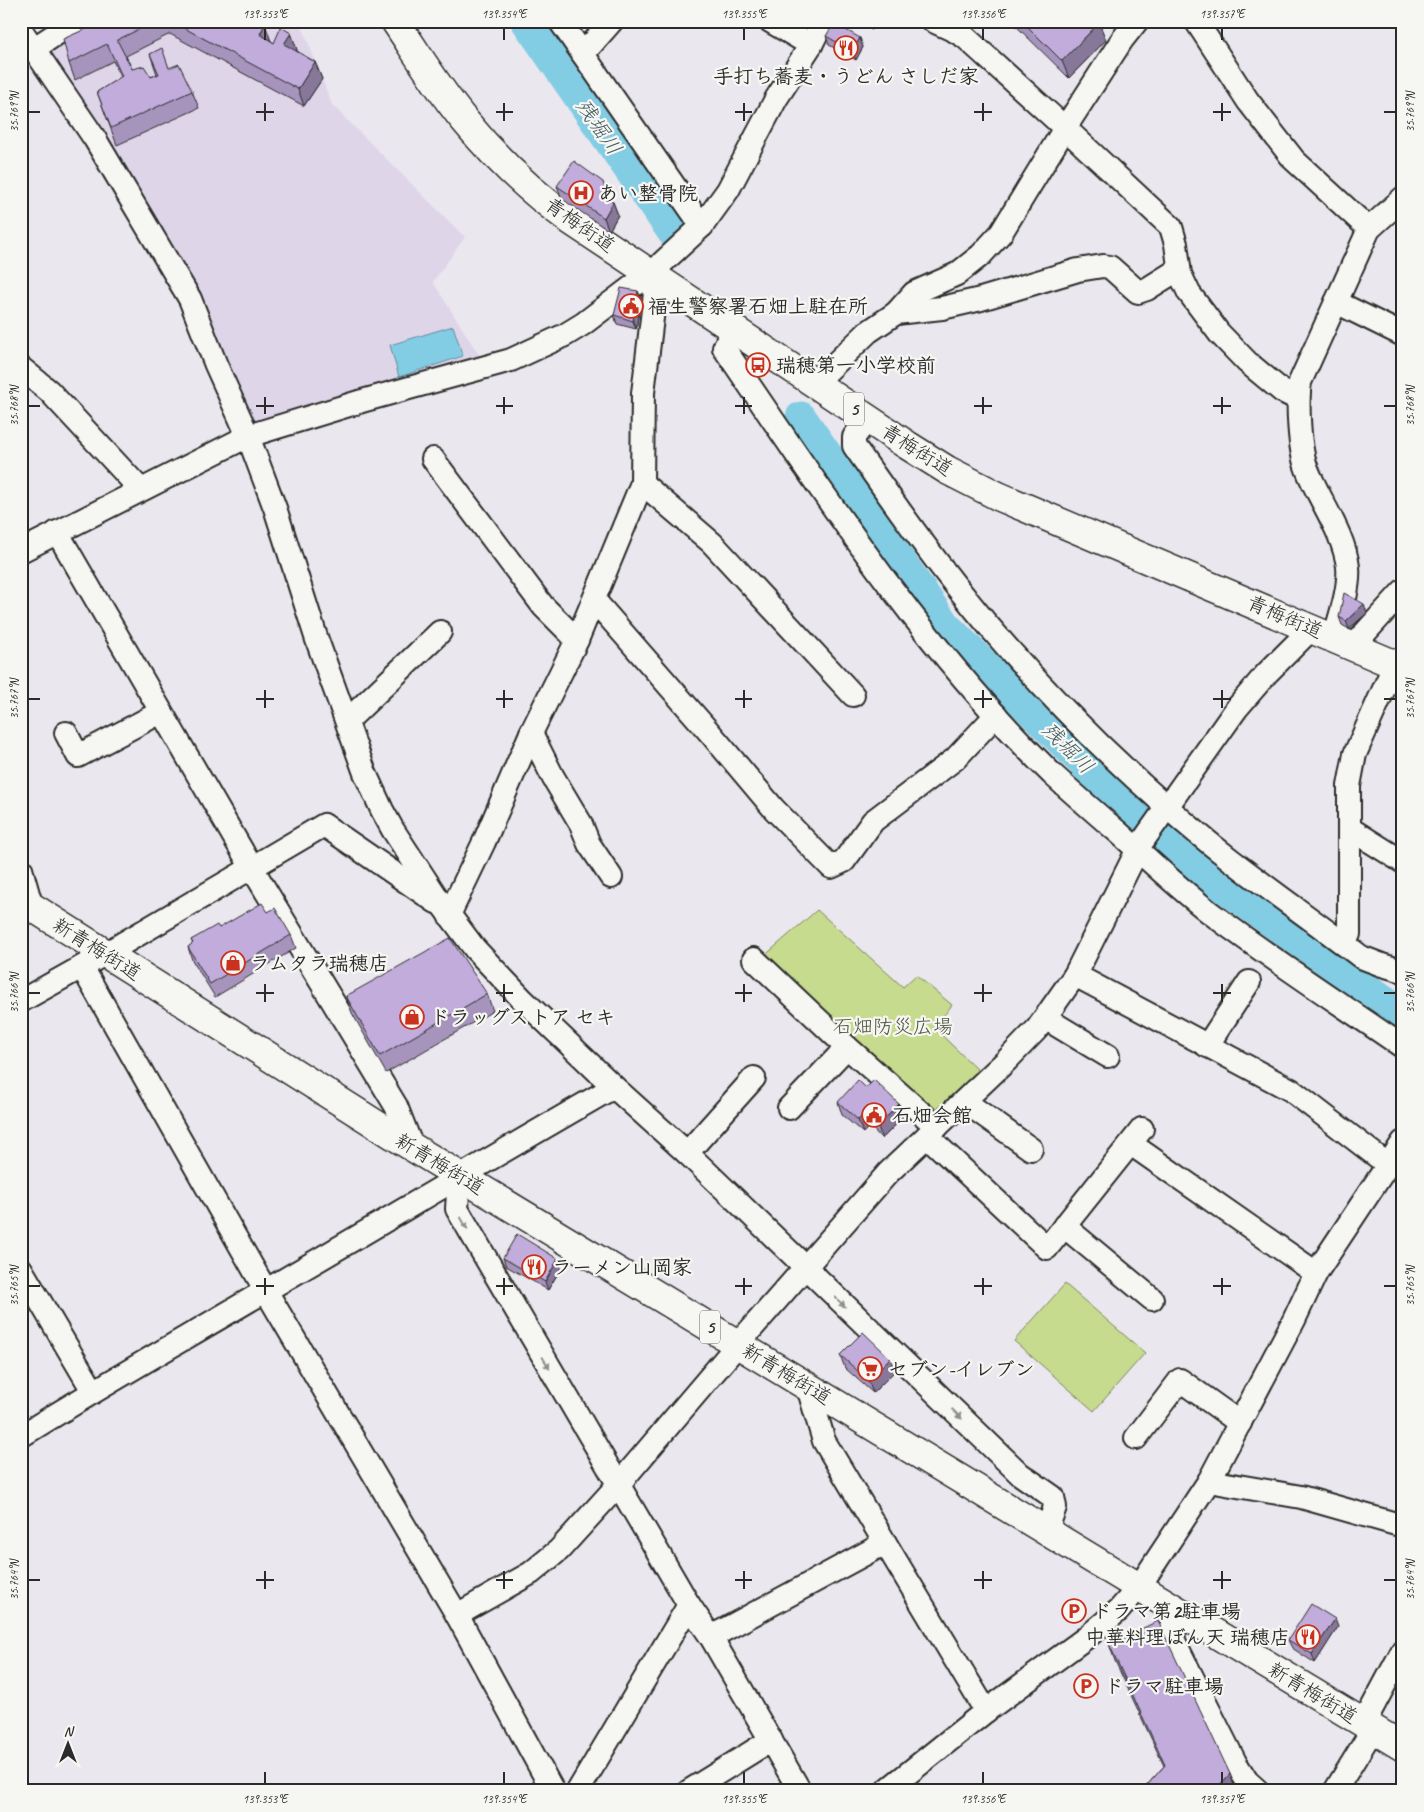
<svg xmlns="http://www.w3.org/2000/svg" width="1424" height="1812" font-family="Caveat,'Klee One',sans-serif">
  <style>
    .built { fill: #ded5e9 }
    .green { fill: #c7db8f; stroke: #79835d }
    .water { fill: #83cde4; stroke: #608c9a }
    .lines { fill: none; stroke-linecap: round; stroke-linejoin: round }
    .river { stroke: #83cde4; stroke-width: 31 }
    .minor-casing { stroke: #2b2b2b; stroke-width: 26 }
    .major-casing { stroke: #2b2b2b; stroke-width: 31 }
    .minor { stroke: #f6f6f2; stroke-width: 22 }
    .major { stroke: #f6f6f2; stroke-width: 28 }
    .wall { fill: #a694bd; stroke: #2b2b2b }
    .shaded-wall { fill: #87789a; stroke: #2b2b2b }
    .building { fill: #c1acdc; stroke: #2b2b2b }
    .oneway { fill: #90908e }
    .ticks { fill: none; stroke: #2b2b2b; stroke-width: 2 }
    .labels { text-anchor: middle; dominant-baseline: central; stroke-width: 4.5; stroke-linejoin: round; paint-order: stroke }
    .shield { fill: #f6f6f2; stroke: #686867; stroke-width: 1 }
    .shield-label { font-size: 19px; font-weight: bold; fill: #2b2b2b }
    .poi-label { font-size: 20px; font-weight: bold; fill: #2b2b2b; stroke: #f6f6f2; text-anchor: start }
    .street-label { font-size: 20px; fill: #2b2b2b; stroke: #f6f6f2 }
    .park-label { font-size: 20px; fill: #525744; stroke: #f6f6f2 }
    .water-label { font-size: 21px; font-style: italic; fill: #455c62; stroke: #f6f6f2 }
    .neatline { fill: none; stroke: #2b2b2b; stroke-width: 2 }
    .ticks-label { font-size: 12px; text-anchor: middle; fill: #2b2b2b }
  </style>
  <rect width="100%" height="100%" fill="#ebe7ee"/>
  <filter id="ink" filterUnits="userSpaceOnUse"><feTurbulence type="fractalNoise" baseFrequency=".02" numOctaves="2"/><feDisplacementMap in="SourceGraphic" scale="10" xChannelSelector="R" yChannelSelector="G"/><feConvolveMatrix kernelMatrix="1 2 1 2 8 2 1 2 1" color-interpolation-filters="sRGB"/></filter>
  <g filter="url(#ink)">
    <polygon class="built" points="91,21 300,21 332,105 465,237 433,282 481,358 254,423 45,52"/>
    <g class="green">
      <polygon points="817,910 903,987 916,975 952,1005 934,1028 977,1069 963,1095 936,1120 761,959"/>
      <polygon points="1065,1284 1145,1353 1094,1411 1014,1341"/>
    </g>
    <polygon class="water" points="453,326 463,356 399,377 390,345"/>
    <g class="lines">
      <g class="river">
        <polyline points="526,21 673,233"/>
        <polyline points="801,417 945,625 1125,805 1171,846 1211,878 1281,929 1403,1013"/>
      </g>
      <g class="minor-casing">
        <g id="minor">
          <polyline points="560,21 702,226"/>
          <polyline points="770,21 811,45"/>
          <polyline points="933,21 955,31 965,37 1065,128 1171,227 1176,244 1180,274 1189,293 1219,333 1247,362 1282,391 1298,399"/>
          <polyline points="1196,21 1248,101 1294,160 1369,229"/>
          <polyline points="21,30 95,139 190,299 216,365 248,436 275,508 317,640 365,773 382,810 393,830 442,905 475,949 523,1000 614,1087 687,1153 1020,1474 1053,1497 1055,1507 1046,1532"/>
          <polyline points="33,49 76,21"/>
          <polyline points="583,54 612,21"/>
          <polyline points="1336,302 1403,335"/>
          <polyline points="896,313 942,308 981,299 1078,270 1103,266 1110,267 1138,292 1147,289 1179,269"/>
          <path d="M733,329L724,348C825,496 923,648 1052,774C1074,794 1097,814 1119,833C1148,859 1177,887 1208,911C1271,959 1338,1002 1403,1047"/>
          <polyline points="21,368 49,391 140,489"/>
          <polyline points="815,383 868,332 896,313 914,293 957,274 981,255 1001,233 1065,128 1122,40 1137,21"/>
          <path d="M868,419L854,437V446C887,493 920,541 956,586C1019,666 1091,740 1167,807C1228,862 1296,907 1361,957L1382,965L1403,971"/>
          <polyline points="433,459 543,606 577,640"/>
          <polyline points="642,483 712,543 853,695"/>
          <polyline points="57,532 252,868 396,1106 412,1147"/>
          <polyline points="21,551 248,436 362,401 511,360 565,335 583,324 633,286 652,275 663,262 702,226 728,190 776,99 811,45 823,21"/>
          <polyline points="595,601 711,734 774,809 831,867 844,861 873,821 955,759 996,715"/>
          <path d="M1334,638C1340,617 1350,588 1348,567C1344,533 1319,500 1307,469C1299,449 1297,403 1300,382L1369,229L1403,198"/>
          <polyline points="1353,646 1403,591"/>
          <polyline points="347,721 440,632"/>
          <polyline points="66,733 78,756 161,712"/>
          <polyline points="531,733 553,777 581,824 589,844 611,877"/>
          <polyline points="1349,828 1403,862"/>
          <polyline points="21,869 32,908"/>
          <polyline points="449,915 484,842 531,733 577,640 642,483 643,393 655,293 652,275"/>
          <polyline points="1344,944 1349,934 1349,786 1355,754 1395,664"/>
          <polyline points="754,959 847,1047 937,1127"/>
          <polyline points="82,967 266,1291 457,1615 553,1791"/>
          <polyline points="1075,975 1291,1090 1387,1164"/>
          <polyline points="21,1001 105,954 324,825 436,902"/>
          <polyline points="1045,1018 1108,1056"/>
          <polyline points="1207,1046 1249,982"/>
          <polyline points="964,1101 1031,1149"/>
          <polyline points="789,1108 847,1047"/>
          <polyline points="927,1136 1047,1248 1142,1129"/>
          <polyline points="1131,1144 1316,1273"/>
          <polyline points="687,1153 754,1078"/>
          <polyline points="459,1176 457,1209 689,1605 711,1637 800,1791"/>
          <polyline points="1064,1226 1152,1299"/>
          <polyline points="21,1269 93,1391"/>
          <polyline points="808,1387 824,1441 986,1711"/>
          <path d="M21,1436C101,1386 184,1339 265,1291C382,1223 497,1154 614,1087"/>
          <polyline points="1136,1438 1180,1380 1240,1423"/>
          <polyline points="1209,1481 1301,1497 1403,1526"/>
          <polyline points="1171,1608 1174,1641 1235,1762 1247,1781 1258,1791"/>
          <polyline points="457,1615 531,1573 559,1550 618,1485 738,1344 888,1173 1007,1060 1037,1029 1075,975 1140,845 1237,708 1267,673 1312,628"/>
          <polyline points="711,1637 885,1543"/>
          <polyline points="1364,1723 1403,1650"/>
          <polyline points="578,1791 689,1605"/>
          <polyline points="689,1791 771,1740"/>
          <polyline points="886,1791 986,1711 1087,1637 1119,1610 1139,1587 1209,1481 1294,1320 1316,1273 1403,1142"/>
          <polyline points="1335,1791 1373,1729"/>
        </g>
      </g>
      <g class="major-casing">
        <g id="major">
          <path d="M395,21C418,55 439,90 465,121C496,159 531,192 570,220L907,445L947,470L998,496L1403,668"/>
          <polyline points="21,900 412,1147 1403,1747"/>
        </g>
      </g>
      <use href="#minor" class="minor"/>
      <use href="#major" class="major"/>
    </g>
    <g class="wall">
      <polygon points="104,21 260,21 271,41 274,43 291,33 297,50 297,51 315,62 322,79 304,106 170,34 126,56 132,69 151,77 157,74 150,54 169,68 192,91 199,108 117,145 97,92 121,77 113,61 75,80 69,63"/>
      <polygon points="856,21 878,21 872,30"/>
      <polygon points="1011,21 1097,21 1099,23 1106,40 1069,78"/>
      <polygon points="826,36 860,38 863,47 856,60 829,45"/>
      <polygon points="557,186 608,198 613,202 618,215 609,231 562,199"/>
      <polygon points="638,291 641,299 636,329 617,324 614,315"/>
      <polygon points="1367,613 1349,629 1342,625 1339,617"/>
      <polygon points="268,912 291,935 296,948 215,997 192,960 188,947 193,944 191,940 219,928"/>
      <polygon points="487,994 493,1011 386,1073 352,1013 346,996"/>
      <polygon points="866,1088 899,1104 903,1117 882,1139 870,1126 863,1133 842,1115 838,1102"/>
      <polygon points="503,1258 561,1268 548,1290 506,1266"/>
      <polygon points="840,1355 895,1371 873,1393 845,1368"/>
      <polygon points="1338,1627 1315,1663 1292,1648 1288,1640"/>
      <polygon points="1109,1644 1230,1774 1236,1791 1142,1791 1164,1766 1115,1661"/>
    </g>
    <g class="shaded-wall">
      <polygon points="870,21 878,21 872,30 869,22"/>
      <polygon points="1099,23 1106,40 1069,78 1062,61"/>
      <polygon points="265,24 271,41 260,34"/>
      <polygon points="291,33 297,50 290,62 284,44"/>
      <polygon points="860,38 863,47 856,60 852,51"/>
      <polygon points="315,62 322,79 304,106 298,89"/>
      <polygon points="613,202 618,215 609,231 604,218"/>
      <polygon points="638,291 641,299 636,329 633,321"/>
      <polygon points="1364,604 1367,613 1349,629 1346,621"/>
      <polygon points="899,1104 903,1117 882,1139 878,1126"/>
      <polygon points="865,1113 870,1126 863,1133 858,1120"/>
      <polygon points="558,1259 561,1268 548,1290 545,1282"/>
      <polygon points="890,1358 895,1371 873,1393 868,1380"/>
      <polygon points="1335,1619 1338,1627 1315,1663 1312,1654"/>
      <polygon points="1230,1774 1236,1791 1214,1791"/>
    </g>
    <g class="building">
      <polygon points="104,21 156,21 117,40 132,69 144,66 151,77 159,74 150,54 162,48 169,68 179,64 192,91 111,128 97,92 122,76 107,44 69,63 63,39"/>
      <polygon points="171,21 260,21 265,24 260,34 274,43 281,27 291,33 284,44 315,62 298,89"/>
      <polygon points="1022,21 1097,21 1099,23 1062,61"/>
      <polygon points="834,23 860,38 852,51 826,36"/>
      <polygon points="574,161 603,182 608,198 613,202 604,218 557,186"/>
      <polygon points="621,288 638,291 633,321 614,315"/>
      <polygon points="1344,593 1364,604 1346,621 1339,617"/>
      <polygon points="262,903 268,912 275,908 291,935 210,984 188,947 193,943 191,940 217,925 219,928"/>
      <polygon points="450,938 487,994 380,1056 346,996"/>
      <polygon points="858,1080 866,1088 874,1080 899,1104 878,1126 865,1113 858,1120 838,1102"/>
      <polygon points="517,1234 558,1259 545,1282 503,1258"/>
      <polygon points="863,1332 890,1358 868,1380 840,1355"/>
      <polygon points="1311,1604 1335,1619 1312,1654 1288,1640"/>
      <polygon points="1158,1621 1230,1774 1214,1791 1142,1791 1165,1765 1109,1644"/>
    </g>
    <defs><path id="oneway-solid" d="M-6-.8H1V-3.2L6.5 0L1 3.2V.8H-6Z" transform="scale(1.25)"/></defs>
    <g class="oneway">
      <use href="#oneway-solid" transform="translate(464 1223) rotate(60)"/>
      <use href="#oneway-solid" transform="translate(840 1302) rotate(44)"/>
      <use href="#oneway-solid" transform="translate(546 1363) rotate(60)"/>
      <use href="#oneway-solid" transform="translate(957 1414) rotate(44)"/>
    </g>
  </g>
  <path class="ticks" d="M265,28V40M504,28V40M744,28V40M983,28V40M1222,28V40M265,103V121M504,103V121M744,103V121M983,103V121M1222,103V121M28,112H40M256,112H274M496,112H513M735,112H752M974,112H992M1213,112H1231M1384,112H1396M265,397V414M504,397V414M744,397V414M983,397V414M1222,397V414M28,406H40M256,406H274M496,406H513M735,406H752M974,406H992M1213,406H1231M1384,406H1396M265,690V708M504,690V708M744,690V708M983,690V708M1222,690V708M28,699H40M256,699H274M496,699H513M735,699H752M974,699H992M1213,699H1231M1384,699H1396M265,984V1002M504,984V1002M744,984V1002M983,984V1002M1222,984V1002M28,993H40M256,993H274M496,993H513M735,993H752M974,993H992M1213,993H1231M1384,993H1396M265,1278V1295M504,1278V1295M744,1278V1295M983,1278V1295M1222,1278V1295M28,1286H40M256,1286H274M496,1286H513M735,1286H752M974,1286H992M1213,1286H1231M1384,1286H1396M265,1571V1589M504,1571V1589M744,1571V1589M983,1571V1589M1222,1571V1589M28,1580H40M256,1580H274M496,1580H513M735,1580H752M974,1580H992M1213,1580H1231M1384,1580H1396M265,1772V1784M504,1772V1784M744,1772V1784M983,1772V1784M1222,1772V1784"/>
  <defs>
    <g id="restaurant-ring" transform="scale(1.25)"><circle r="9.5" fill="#f6f6f2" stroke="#c8321e" stroke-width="1.5"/><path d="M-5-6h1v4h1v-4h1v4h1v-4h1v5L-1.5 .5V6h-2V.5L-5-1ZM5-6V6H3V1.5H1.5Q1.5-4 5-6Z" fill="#c8321e"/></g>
    <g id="hospital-ring" transform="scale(1.25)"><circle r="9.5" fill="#f6f6f2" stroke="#c8321e" stroke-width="1.5"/><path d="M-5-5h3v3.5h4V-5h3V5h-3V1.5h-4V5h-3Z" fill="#c8321e"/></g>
    <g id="civic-ring" transform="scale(1.25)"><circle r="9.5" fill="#f6f6f2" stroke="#c8321e" stroke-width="1.5"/><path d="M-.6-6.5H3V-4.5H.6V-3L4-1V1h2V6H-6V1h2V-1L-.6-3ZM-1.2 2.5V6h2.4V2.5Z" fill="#c8321e"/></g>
    <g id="bus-ring" transform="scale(1.25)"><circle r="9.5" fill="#f6f6f2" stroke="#c8321e" stroke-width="1.5"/><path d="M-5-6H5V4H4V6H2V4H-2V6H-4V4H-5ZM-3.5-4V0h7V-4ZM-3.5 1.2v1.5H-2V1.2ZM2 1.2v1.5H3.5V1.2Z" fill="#c8321e"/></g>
    <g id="shop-ring" transform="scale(1.25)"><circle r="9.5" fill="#f6f6f2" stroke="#c8321e" stroke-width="1.5"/><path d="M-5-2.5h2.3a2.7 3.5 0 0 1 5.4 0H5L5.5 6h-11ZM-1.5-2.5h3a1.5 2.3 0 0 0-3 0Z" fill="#c8321e"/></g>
    <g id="supermarket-ring" transform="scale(1.25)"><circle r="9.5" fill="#f6f6f2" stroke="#c8321e" stroke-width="1.5"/><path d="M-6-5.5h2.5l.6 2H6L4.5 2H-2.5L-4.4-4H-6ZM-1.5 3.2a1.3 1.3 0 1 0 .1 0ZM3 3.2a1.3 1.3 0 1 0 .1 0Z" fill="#c8321e"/></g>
    <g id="parking-ring" transform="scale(1.25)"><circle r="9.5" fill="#f6f6f2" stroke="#c8321e" stroke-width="1.5"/><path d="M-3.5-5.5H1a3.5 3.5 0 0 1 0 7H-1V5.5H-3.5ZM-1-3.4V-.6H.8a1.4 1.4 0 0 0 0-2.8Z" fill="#c8321e"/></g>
  </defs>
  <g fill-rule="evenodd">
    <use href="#restaurant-ring" x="846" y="48"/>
    <use href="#hospital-ring" x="581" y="193"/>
    <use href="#civic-ring" x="631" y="306"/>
    <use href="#bus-ring" x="758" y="365"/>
    <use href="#shop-ring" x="233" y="963"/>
    <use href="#shop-ring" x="412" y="1017"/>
    <use href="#civic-ring" x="874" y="1115"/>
    <use href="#restaurant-ring" x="534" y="1267"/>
    <use href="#supermarket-ring" x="870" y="1369"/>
    <use href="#parking-ring" x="1074" y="1611"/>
    <use href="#restaurant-ring" x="1308" y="1637"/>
    <use href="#parking-ring" x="1086" y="1686"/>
  </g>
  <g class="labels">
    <g class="shield">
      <rect x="844" y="392.5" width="20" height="33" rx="4"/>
      <rect x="700" y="1310.5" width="20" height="33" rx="4"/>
    </g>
    <g class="shield-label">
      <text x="854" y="409">5</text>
      <text x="710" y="1327">5</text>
    </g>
    <g class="poi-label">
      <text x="846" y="76" text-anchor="middle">手打ち蕎麦・うどん さしだ家</text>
      <text x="598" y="193">あい整骨院</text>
      <text x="648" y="306">福生警察署石畑上駐在所</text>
      <text x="776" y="365">瑞穂第一小学校前</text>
      <text x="250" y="963">ラムタラ瑞穂店</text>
      <text x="430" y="1017">ドラッグストア セキ</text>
      <text x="892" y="1115">石畑会館</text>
      <text x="552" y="1267">ラーメン山岡家</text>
      <text x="888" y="1369">セブン-イレブン</text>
      <text x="1092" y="1611">ドラマ第2駐車場</text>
      <text x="1290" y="1637" text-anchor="end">中華料理ぼん天 瑞穂店</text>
      <text x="1104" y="1686">ドラマ駐車場</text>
    </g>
    <g class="street-label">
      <text transform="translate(580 225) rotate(35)">青梅街道</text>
      <text transform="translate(917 450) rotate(32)">青梅街道</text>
      <text transform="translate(1285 617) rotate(23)">青梅街道</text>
      <text transform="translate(97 949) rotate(32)">新青梅街道</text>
      <text transform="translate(440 1164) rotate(31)">新青梅街道</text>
      <text transform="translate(787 1374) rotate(31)">新青梅街道</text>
      <text transform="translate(1313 1693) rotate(31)">新青梅街道</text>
    </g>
    <g class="park-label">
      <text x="893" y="1026">石畑防災広場</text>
    </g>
    <g class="water-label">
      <text transform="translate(599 127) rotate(55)">残堀川</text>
      <text transform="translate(1068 748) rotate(45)">残堀川</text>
    </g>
  </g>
  <rect width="1424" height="1812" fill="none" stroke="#f6f6f2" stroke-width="55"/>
  <g transform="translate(68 1744)" stroke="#f6f6f2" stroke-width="4" paint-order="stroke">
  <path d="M0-4L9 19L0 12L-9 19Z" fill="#2b2b2b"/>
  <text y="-8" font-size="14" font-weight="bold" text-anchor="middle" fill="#2b2b2b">N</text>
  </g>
  <rect x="28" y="28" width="1368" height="1756" class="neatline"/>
  <g class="ticks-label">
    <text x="265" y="18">139.353°E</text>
    <text x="504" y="18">139.354°E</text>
    <text x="744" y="18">139.355°E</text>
    <text x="983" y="18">139.356°E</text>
    <text x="1222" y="18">139.357°E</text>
    <text transform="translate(14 112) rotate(-90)" y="4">35.769°N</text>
    <text transform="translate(1410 112) rotate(-90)" y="4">35.769°N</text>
    <text transform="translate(14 406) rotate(-90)" y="4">35.768°N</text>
    <text transform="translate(1410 406) rotate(-90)" y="4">35.768°N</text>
    <text transform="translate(14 699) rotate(-90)" y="4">35.767°N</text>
    <text transform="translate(1410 699) rotate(-90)" y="4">35.767°N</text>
    <text transform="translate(14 993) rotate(-90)" y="4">35.766°N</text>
    <text transform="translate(1410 993) rotate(-90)" y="4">35.766°N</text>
    <text transform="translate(14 1286) rotate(-90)" y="4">35.765°N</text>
    <text transform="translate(1410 1286) rotate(-90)" y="4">35.765°N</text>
    <text transform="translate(14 1580) rotate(-90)" y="4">35.764°N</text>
    <text transform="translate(1410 1580) rotate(-90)" y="4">35.764°N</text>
    <text x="265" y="1803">139.353°E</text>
    <text x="504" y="1803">139.354°E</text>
    <text x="744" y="1803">139.355°E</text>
    <text x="983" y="1803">139.356°E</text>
    <text x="1222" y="1803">139.357°E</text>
  </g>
</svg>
